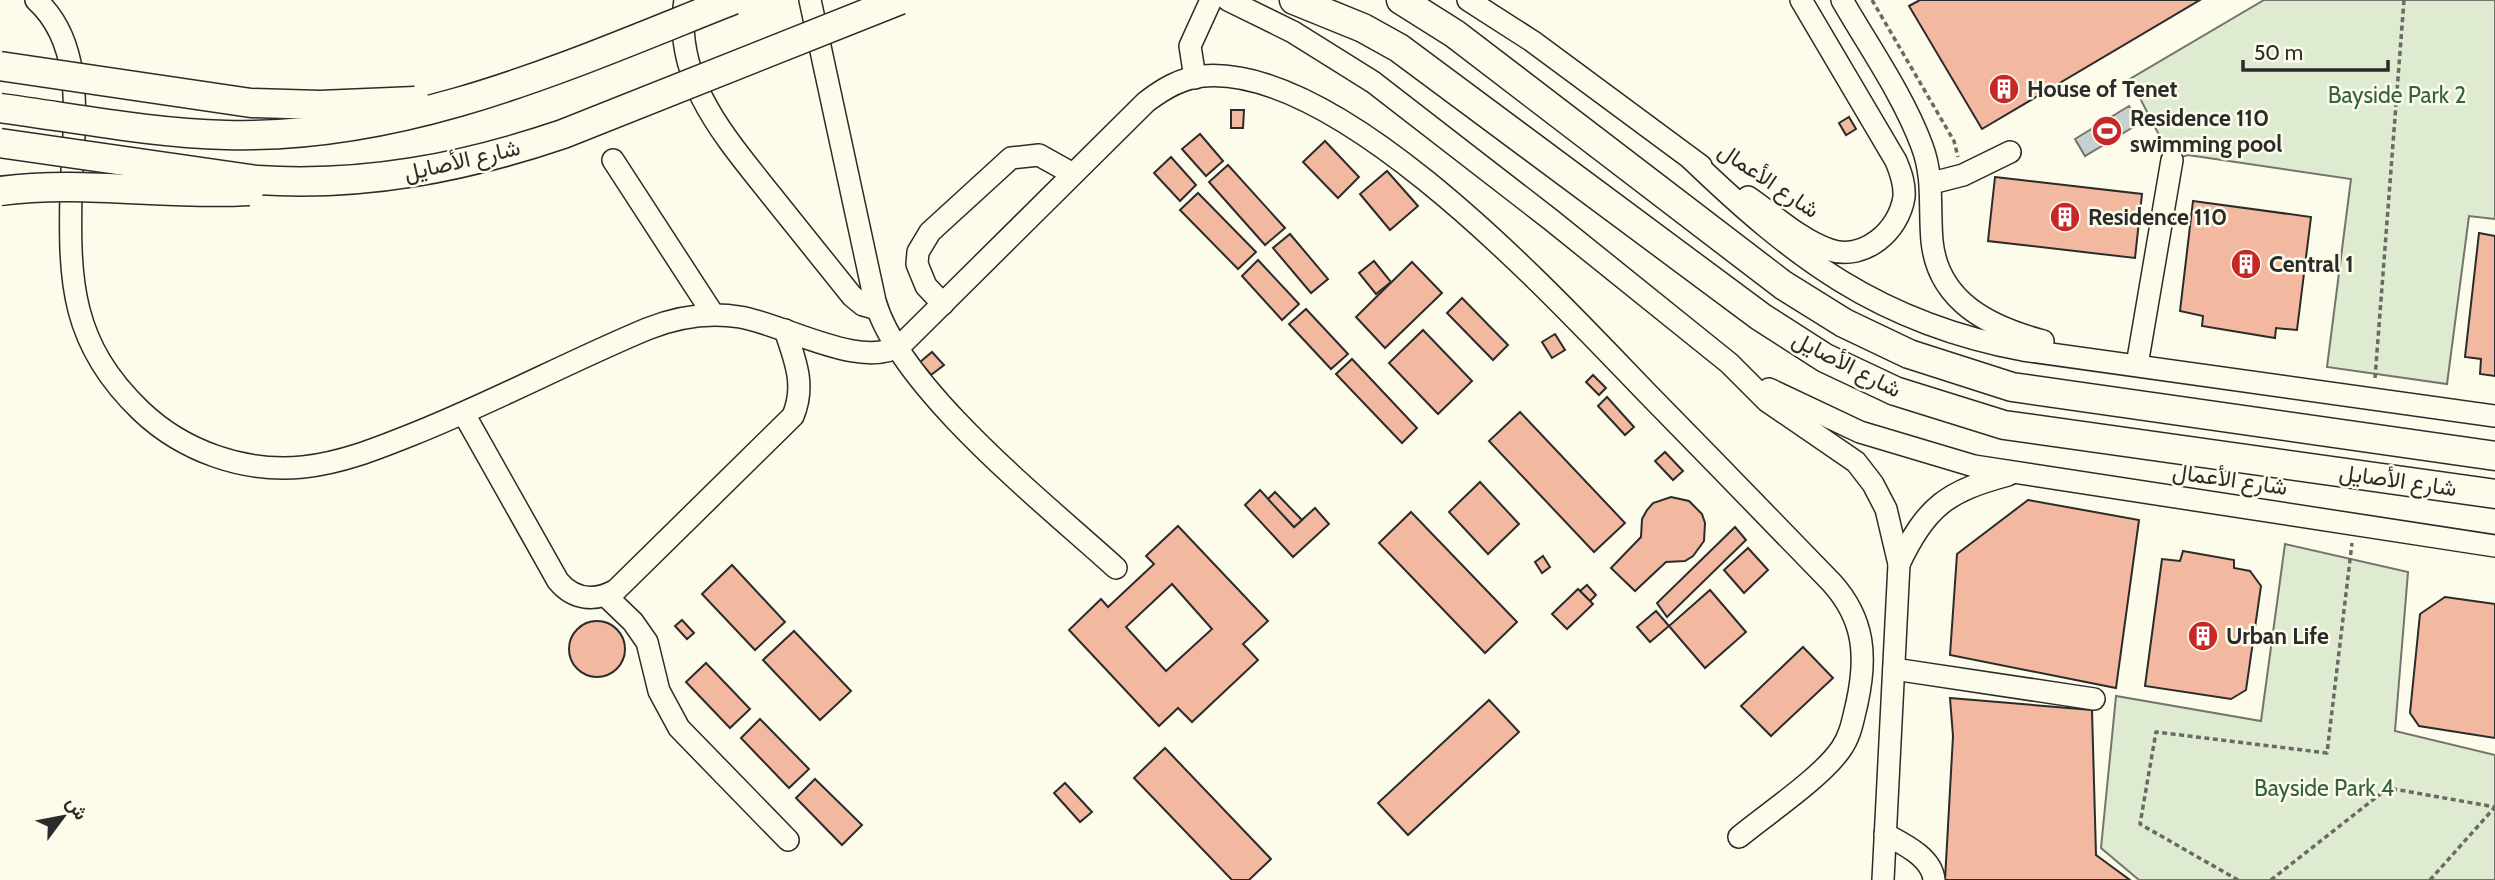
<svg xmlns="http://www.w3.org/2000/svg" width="2495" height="880" font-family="Cabin,Vazirmatn,sans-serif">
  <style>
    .green { fill: #deebd1; stroke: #74746e; stroke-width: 2 }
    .water { fill: #c7d0d0; stroke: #74746e; stroke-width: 2 }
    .building { fill: #f2b8a0; stroke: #2b2b2b; stroke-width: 2; fill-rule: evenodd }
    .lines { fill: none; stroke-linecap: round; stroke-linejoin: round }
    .minor-casing { stroke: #2b2b2b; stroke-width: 24 }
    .major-casing { stroke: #2b2b2b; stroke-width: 31 }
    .path { stroke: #6a6964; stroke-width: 3.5; stroke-dasharray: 5 3.5; stroke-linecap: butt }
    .minor { stroke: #fdfbea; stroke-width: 21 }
    .major { stroke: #fdfbea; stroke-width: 28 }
    .major-bridge-casing { stroke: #2b2b2b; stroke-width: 31; stroke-linecap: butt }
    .major-bridge { stroke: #fdfbea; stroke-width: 28 }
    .labels { text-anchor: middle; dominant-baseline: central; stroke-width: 5; stroke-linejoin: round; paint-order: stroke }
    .poi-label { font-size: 23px; font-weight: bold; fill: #2b2b2b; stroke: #fdfbea; text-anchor: start }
    .park-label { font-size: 23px; fill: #34623c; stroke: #fdfbea }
    .street-label { font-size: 23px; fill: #2b2b2b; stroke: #fdfbea }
  </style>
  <rect width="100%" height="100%" fill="#fdfbea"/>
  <g class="green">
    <polygon points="2264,0 2495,0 2495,219 2469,216 2447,384 2327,367 2351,179 2188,155 2172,160 2130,79"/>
    <polygon points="2285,544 2408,572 2395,731 2495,755 2495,880 2139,880 2101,848 2116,696 2261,721"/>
  </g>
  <polygon class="water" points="2129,106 2140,123 2085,156 2075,139"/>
  <g class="building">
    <polygon points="1920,0 2200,0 1982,129 1909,6"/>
    <polygon points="1231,110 1244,110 1243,128 1231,128"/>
    <polygon points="1849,117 1856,129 1846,135 1839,123"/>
    <polygon points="1200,134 1223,161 1206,176 1182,149"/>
    <polygon points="1325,141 1359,177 1338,198 1303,162"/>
    <polygon points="1171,157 1196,185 1180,201 1154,173"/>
    <polygon points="1228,165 1285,228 1265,245 1209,182"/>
    <polygon points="1387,171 1418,206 1390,230 1360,194"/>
    <polygon points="1995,177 2142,194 2135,258 1988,241"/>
    <polygon points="1198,193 1256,252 1238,269 1180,210"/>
    <polygon points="2193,201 2311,217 2297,330 2276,328 2275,338 2202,326 2203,316 2180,311"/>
    <polygon points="2479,233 2495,236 2495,376 2480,374 2481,359 2465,357"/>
    <polygon points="1290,234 1328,279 1311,293 1273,248"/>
    <polygon points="1258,260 1299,304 1282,320 1242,276"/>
    <polygon points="1374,261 1391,282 1376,294 1359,273"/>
    <polygon points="1412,262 1442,293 1385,348 1356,317"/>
    <polygon points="1462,298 1508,345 1493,360 1447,313"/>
    <polygon points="1306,309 1348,354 1331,369 1289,324"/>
    <polygon points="1423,330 1472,381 1438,414 1389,363"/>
    <polygon points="1555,334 1565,350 1552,358 1542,342"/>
    <polygon points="932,352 944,365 931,375 920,362"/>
    <polygon points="1352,359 1417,428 1402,443 1336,374"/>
    <polygon points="1593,375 1606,388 1599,395 1586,382"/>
    <polygon points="1607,397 1634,427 1625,435 1598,406"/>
    <polygon points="1520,412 1625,523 1594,552 1489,441"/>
    <polygon points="1665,452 1683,471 1673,480 1655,461"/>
    <polygon points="1480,482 1519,524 1488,554 1449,512"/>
    <polygon points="1260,490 1294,527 1315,508 1329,524 1293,557 1245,505"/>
    <polygon points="1275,492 1302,520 1294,527 1268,499"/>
    <polygon points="1671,497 1689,501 1702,514 1705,523 1704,541 1693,556 1685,561 1666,562 1635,591 1611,568 1641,537 1642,519 1647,510 1653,503"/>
    <polygon points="2028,500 2139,520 2116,688 1950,655 1957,554"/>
    <polygon points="1411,512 1517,622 1485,653 1379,543"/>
    <path d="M1178,526L1268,621L1243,644L1258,660L1192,722L1178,708L1159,726L1069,630L1101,599L1108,607L1154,564L1146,556ZM1172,584L1212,629L1166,671L1126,627Z"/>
    <polygon points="1735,527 1746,540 1667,617 1657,603"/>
    <polygon points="1748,548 1768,570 1744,593 1724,570"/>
    <polygon points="2183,551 2234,560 2234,568 2250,571 2261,586 2246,690 2231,699 2145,686 2162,559 2180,561"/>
    <polygon points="1543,556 1550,567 1542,573 1535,562"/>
    <polygon points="732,565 785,622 755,650 702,594"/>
    <polygon points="1587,585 1596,595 1590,601 1580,591"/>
    <polygon points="1578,589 1593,604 1567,629 1552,614"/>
    <polygon points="1710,590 1746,632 1705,668 1669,626"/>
    <polygon points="2445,597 2495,604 2495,738 2419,726 2410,713 2420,614"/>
    <polygon points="1656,611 1669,626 1650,642 1637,627"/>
    <polygon points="682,620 694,633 687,639 675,626"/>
    <circle cx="597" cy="649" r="28"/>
    <polygon points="794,631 851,691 820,720 763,660"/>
    <polygon points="1803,647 1833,678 1771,736 1741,706"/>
    <polygon points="706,663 750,709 730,728 686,682"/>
    <polygon points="1950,698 2092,710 2096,855 2130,880 1945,880 1953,736"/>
    <polygon points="1489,700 1519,732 1408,835 1378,803"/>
    <polygon points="760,719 809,769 789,788 741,738"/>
    <polygon points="1165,748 1271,859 1249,880 1232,880 1134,778"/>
    <polygon points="815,779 862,825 842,845 796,798"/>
    <polygon points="1065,783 1092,812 1080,822 1054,793"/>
  </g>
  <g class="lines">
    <g class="minor-casing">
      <g id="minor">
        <path d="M36,0C88,47 73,129 71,192C69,282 71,344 141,411C183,451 244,473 303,467C341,463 376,449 411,435C492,403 568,362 647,329C677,317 709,312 740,317C784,324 864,372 902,344L1146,102C1163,89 1181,78 1203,76C1342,64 1556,299 1647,393C1709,456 1771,520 1832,583C1865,620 1867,657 1857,703C1853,719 1851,735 1841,749C1821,778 1768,813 1739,837"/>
        <path d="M685,0C672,79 726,138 771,195C798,229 825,262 852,296L863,305L877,309"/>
        <path d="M810,0L875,301C900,389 1047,505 1116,568"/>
        <polyline points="1228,0 1293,32 1373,82 1550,219 1729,363 1767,401 1856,462 1873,484 1886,509 1899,564 1883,880"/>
        <polyline points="1468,0 1532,41 1701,166"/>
        <path d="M1842,0C1869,47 1903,95 1922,146C1934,178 1929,207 1932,241C1938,302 1990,327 2043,341"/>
        <polyline points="1195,78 1190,46 1211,0"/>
        <path d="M1691,159C1794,258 1879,323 2023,350L2495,416"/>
        <polyline points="613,160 713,314"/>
        <polyline points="1932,183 1963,175 2010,152"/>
        <path d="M1748,197C1773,214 1800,240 1830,250C1864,261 1899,231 1904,197C1905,184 1901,173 1896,161L1801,0"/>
        <polyline points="943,304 926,286 917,264 918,252 930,232 1011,158 1039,155 1073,174"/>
        <polyline points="2137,365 2172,160"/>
        <polyline points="1769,389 1860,432 1974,466 2495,546"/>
        <path d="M464,414L558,581C574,600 595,602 616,590L793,416C806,385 795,360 785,330"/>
        <path d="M1899,564C1926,506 1948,491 2008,475"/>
        <polyline points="606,596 633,622 647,642 659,691 679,728 788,840"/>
        <polyline points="1894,669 2094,699"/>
        <path d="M1885,834C1903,844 1932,857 1934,880"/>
      </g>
    </g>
    <g class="major-casing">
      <g id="major">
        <polyline points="1294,0 1363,28 1399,48 1761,317 1825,358 1895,391 2004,425 2495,494"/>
        <polyline points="1401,0 1455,34 1783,285 1844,323 1909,354 2012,387 2495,456"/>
      </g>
    </g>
    <g class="path">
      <polyline points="1872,0 1954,141 1958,157"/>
      <polyline points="2375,378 2404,0"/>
      <polyline points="2238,880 2140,824 2156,732 2327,753 2352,543"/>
      <polyline points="2271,880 2388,788 2495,807"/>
      <polyline points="2430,880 2495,807"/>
    </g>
    <use href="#minor" class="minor"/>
    <use href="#major" class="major"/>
    <g class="major-bridge-casing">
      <g id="major-bridge">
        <polyline points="0,66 251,103 320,105 415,101"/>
        <path d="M0,108C75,118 150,133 226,135C407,140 569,65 733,0"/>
        <path d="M0,143L257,180C363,187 463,168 563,134L900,0"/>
        <path d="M0,191C82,180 166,196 249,191"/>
      </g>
    </g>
    <use href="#major-bridge" class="major-bridge"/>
  </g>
  <defs>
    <g id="building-disc" transform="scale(1.575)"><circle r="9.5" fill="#c62828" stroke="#fdfbea"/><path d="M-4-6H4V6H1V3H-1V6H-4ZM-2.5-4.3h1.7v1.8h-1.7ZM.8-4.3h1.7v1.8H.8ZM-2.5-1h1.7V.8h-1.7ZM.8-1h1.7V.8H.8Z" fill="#fff"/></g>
    <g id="stadium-disc" transform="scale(1.575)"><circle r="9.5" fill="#c62828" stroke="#fdfbea"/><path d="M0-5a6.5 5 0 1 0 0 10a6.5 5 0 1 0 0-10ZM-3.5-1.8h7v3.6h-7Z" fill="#fff"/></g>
  </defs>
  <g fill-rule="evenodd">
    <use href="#building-disc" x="2004" y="89"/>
    <use href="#stadium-disc" x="2107" y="131"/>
    <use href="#building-disc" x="2065" y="217"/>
    <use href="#building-disc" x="2246" y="264"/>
    <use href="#building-disc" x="2203" y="636"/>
  </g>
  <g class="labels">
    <g class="poi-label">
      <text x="2027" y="89">House of Tenet</text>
      <text x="2130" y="118">Residence 110<tspan x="2130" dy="26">swimming pool</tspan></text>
      <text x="2088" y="217">Residence 110</text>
      <text x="2269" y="264">Central 1</text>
      <text x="2226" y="636">Urban Life</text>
    </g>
    <g class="park-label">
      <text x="2397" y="95">Bayside Park 2</text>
      <text x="2324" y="788">Bayside Park 4</text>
    </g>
    <g class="street-label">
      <text transform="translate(462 160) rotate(-13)">شارع الأصايل</text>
      <text transform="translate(1769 180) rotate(34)">شارع الأعمال</text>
      <text transform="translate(1847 364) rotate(27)">شارع الأصايل</text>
      <text transform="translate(2230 479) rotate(8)">شارع الأعمال</text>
      <text transform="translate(2398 480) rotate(8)">شارع الأصايل</text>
    </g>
  </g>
  <g transform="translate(63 817) rotate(58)" stroke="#fdfbea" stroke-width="5" paint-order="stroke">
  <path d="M0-5L12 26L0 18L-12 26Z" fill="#2b2b2b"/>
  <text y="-10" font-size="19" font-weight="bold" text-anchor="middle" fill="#2b2b2b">ش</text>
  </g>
  <path d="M2243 60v10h145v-10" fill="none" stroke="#2b2b2b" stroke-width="3.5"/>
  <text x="2254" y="60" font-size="21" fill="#2b2b2b" stroke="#fdfbea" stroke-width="5" paint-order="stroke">50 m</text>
</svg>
